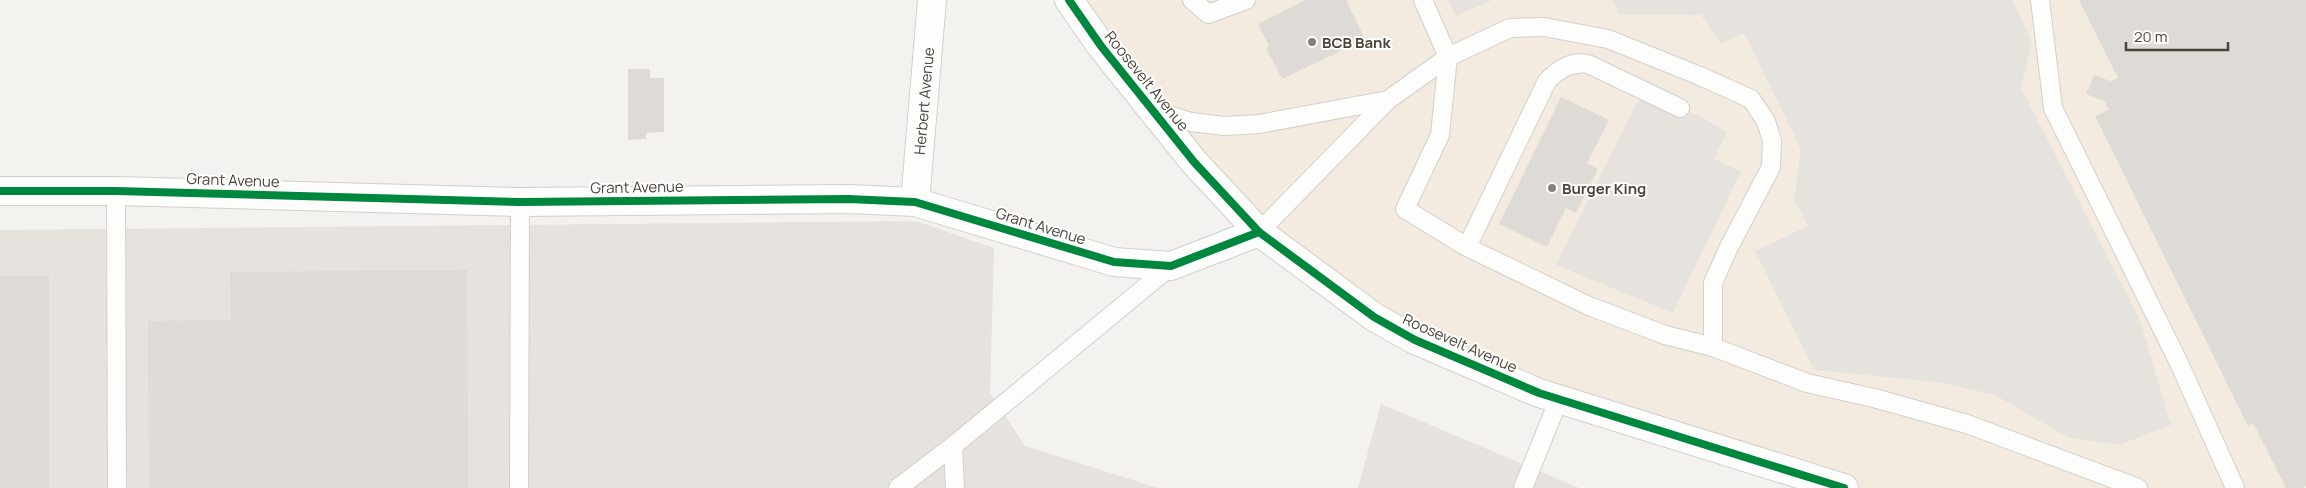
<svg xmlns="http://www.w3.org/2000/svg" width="2306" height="488" font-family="Manrope,sans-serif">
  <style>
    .commercial { fill: #f3ebdf }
    .industrial { fill: #e6e2de }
    .parking { fill: #e6e3df }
    .building { fill: #dedbd6 }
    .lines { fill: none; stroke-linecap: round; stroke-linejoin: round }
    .service-casing { stroke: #d2d0cb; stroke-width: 20 }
    .minor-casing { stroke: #d2d0cb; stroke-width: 30 }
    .tertiary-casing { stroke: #d2d0cb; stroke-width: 30 }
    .service { stroke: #fdfdfc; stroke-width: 18 }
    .minor { stroke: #fdfdfc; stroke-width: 28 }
    .tertiary { stroke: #fdfdfc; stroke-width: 28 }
    .cycleway-casing { stroke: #fff; stroke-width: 11 }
    .cycleway { stroke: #00873e; stroke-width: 8 }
    .poi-dot { fill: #868178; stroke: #fff; stroke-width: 2 }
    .labels { text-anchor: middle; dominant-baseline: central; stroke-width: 4; stroke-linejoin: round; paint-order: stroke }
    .poi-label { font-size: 15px; font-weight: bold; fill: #4b4439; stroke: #fff; text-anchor: start }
    .street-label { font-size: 15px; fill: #4b4439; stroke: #fff }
  </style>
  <rect width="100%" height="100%" fill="#f4f2ee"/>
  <polygon class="commercial" points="1069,0 2306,0 2306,488 1847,488 1415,340 1259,232"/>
  <g class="industrial">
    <polygon points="916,221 994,248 990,393 1025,446 1158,488 0,488 0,230"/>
    <polygon points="1381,404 1579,488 1358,488"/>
  </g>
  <g class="parking">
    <polygon points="1448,0 1492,0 1456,16"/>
    <polygon points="1613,0 2012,0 2032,42 2021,87 2141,323 2171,425 2119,445 2067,437 1995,395 1944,383 1814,370 1755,251 1808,226 1794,200 1801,150 1744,33 1721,44 1701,15 1619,14"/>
    <polygon points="1640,97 1700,116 1727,132 1714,159 1741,171 1673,313 1556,265"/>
  </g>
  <g class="building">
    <polygon points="1305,0 1346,0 1365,39 1282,79 1266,48 1269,46 1258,24"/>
    <polygon points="2079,0 2306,0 2306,486 2302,488 2286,488 2253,423 2248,426 2095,116 2109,110 2104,101 2086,94 2094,75 2110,81 2118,78"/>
    <polygon points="628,69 650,69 650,78 664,78 664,132 646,133 646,139 628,140"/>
    <polygon points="1561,97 1609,120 1587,163 1598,169 1576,213 1566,208 1547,247 1499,224"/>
    <polygon points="467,270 468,488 149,488 148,321 231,320 230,272"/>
    <rect x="0" y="276" width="49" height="212"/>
  </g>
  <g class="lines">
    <g class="service-casing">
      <g id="service">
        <polyline points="1192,0 1208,14 1246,0"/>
        <polyline points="2040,0 2053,108 2179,363 2235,488"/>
        <polyline points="1153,110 1191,122 1224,126 1259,124 1388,100"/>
        <polyline points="116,191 117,488"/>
        <polyline points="1259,232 1388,100 1448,57 1423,0"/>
        <path d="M1467,247L1547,81C1559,69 1571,61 1588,64L1680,108"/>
        <polyline points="1713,347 1713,283 1729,247 1771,167 1772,141 1766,121 1751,99 1700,76 1608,39 1544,27 1510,28 1448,57 1440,135 1405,209 1467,247 1589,306 1665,335 1713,347 1807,383 1874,398 1967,424 2138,488"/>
        <polyline points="953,446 955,488"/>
        <polyline points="519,488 520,202"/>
        <polyline points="898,488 953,446 1171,266"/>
        <polyline points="1523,488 1559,399"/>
      </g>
    </g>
    <g class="minor-casing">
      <g id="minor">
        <polyline points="0,191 116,191 520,202 848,199 915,202 1114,262 1171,266 1259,232"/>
        <polyline points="915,202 932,0"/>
      </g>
    </g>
    <g class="tertiary-casing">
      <polyline id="tertiary" points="1069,0 1101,46 1194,162 1259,232 1374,317 1415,340 1539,393 1844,488"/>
    </g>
    <use href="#service" class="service"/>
    <use href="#minor" class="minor"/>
    <use href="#tertiary" class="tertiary"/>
    <g class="cycleway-casing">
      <g id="cycleway">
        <polyline points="1069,0 1101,46 1194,162 1259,232 1374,317 1415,340 1539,393 1844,488"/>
        <polyline points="0,191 116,191 520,202 848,199 915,202 1114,262 1171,266 1259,232"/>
      </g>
    </g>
    <use href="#cycleway" class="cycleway"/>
  </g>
  <g class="poi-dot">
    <circle cx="1312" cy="42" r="5"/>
    <circle cx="1552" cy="188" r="5"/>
  </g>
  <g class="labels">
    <g class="poi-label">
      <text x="1322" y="42">BCB Bank</text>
      <text x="1562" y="188">Burger King</text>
    </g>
    <g class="street-label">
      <text transform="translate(1147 81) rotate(51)">Roosevelt Avenue</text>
      <text transform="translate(924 101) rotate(-85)">Herbert Avenue</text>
      <text transform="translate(233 180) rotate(2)">Grant Avenue</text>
      <text transform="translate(637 187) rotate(-1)">Grant Avenue</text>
      <text transform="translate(1041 226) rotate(17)">Grant Avenue</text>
      <text transform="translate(1460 343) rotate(24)">Roosevelt Avenue</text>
    </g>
  </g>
  <path d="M2126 42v8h102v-8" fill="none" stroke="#4b4439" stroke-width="2.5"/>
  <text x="2134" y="42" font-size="15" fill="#4b4439" stroke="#ffffff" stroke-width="4" paint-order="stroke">20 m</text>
</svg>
